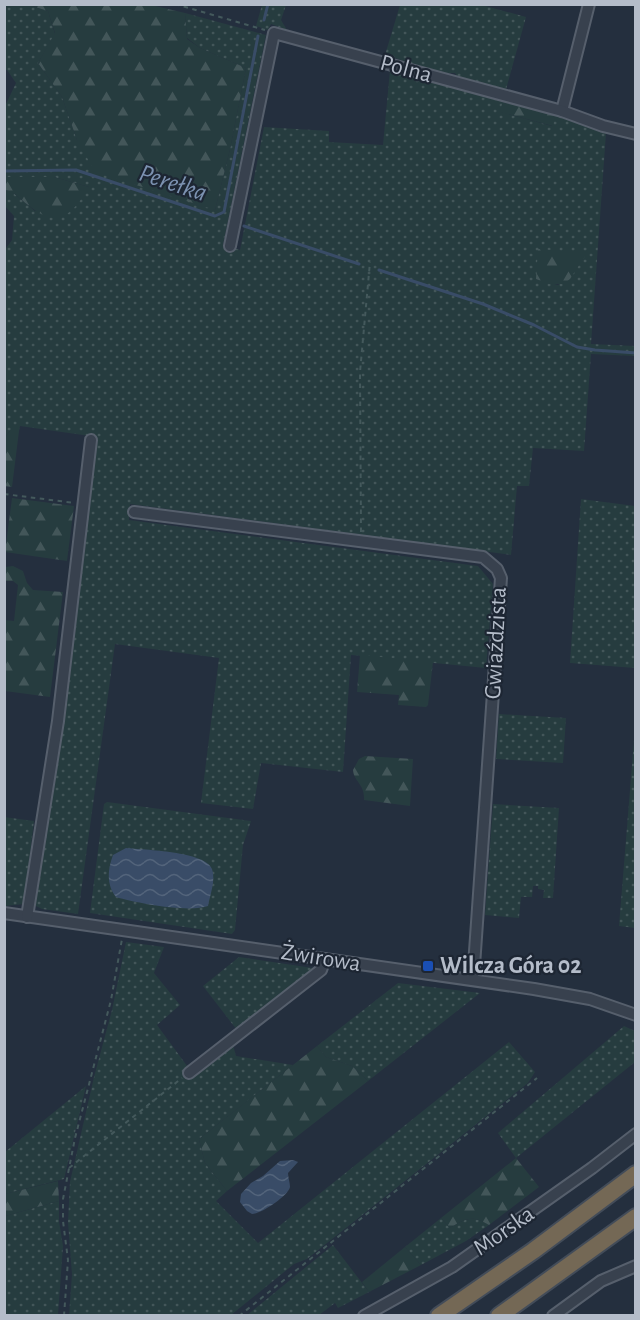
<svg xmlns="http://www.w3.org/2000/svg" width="640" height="1320" font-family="'Alegreya Sans',sans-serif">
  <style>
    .grass { fill: url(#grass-dots); fill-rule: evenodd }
    .forest { fill: url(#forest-firs) }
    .water { fill: url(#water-waves) }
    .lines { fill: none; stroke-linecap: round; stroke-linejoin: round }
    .stream { stroke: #394c67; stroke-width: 3 }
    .minor-casing { stroke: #565f6c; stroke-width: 14 }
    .highway-casing { stroke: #434c59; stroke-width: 20 }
    .path { stroke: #44595c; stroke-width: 2; stroke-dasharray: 4.5 4.5; stroke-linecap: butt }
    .minor { stroke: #38414e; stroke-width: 10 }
    .highway { stroke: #746855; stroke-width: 16 }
    .transit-dot { fill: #1a4fb4; stroke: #1d2633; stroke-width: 2 }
    .labels { text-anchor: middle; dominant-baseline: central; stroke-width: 4.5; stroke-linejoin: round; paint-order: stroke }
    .street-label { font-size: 24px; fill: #b4bcc9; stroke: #1d2633 }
    .poi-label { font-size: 24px; font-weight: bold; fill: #b4bcc9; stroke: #1d2633; text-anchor: start }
    .water-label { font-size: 26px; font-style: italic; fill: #7c92b1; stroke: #1d2633 }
  </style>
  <defs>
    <pattern id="grass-dots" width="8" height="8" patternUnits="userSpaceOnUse" patternTransform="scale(1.5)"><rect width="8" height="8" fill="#263c3f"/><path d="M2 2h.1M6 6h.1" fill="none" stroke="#435659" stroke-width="1.8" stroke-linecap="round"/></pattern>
    <pattern id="forest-firs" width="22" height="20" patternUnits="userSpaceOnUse" patternTransform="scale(1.5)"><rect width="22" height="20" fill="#263c3f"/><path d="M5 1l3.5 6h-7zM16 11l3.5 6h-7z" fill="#435659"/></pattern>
    <pattern id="water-waves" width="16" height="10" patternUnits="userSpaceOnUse" patternTransform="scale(1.5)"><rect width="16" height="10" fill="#394c67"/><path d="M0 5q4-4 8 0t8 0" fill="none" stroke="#53647b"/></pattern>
  </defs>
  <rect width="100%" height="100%" fill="#242f3e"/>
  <g class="grass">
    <path d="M5,5H29L48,11L55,34L38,63L62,97L77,140L215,210L230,149L246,68L200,48L187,38L185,13L266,35L223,245L240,250L264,127L329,131V142L383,145L390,70L503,100L501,112L552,126L555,114L605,129L606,133L591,344L635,346V356L591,354L584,451L533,448L529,486H517L511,555L130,504L129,520L478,566L493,584L486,668L351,655L343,772L261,763L253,809L201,803L219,658L115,644L78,914L42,909L34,905V900L64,712L97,437L20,426L19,431H10L5,437L4,251L12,240L14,216L5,206V190L11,191L35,211L89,187L54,177H5V106L16,83L7,70H5ZM583,259L579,262L574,272L558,285L536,279Z"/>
    <polygon points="262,5 286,5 281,20 287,30 271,24 268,30 256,26"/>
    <polygon points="400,5 482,5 526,17 505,93 459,80 455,73 443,73 385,55"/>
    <polygon points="581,499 635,506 635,668 570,663"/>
    <polygon points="499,714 566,718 563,763 496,759"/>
    <polygon points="635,728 636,928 635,928 619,926"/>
    <polygon points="107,802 251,821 243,845 235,930 232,934 90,913 104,804"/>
    <polygon points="493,804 559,808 553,898 543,898 544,890 538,889 538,886 533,886 532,897 521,897 519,918 485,915"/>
    <polygon points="4,817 34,821 24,904 5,906"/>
    <polygon points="126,942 164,947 154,973 180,1005 157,1025 193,1074 233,1045 236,1056 293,1065 199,1139 205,1163 227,1191 216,1201 258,1243 509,1042 535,1072 528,1083 307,1259 294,1264 231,1315 69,1316 72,1274 68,1222 70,1182 94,1077 112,1010"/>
    <polygon points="239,957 313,968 307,976 237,1030 203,986"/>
    <polygon points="398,983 480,993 368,1081 352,1066 326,1057 317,1046"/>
    <polygon points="624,1026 635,1031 635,1062 516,1158 498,1133"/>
    <polygon points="86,1086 64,1179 5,1194 5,1152"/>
    <polygon points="59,1201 59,1221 63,1246 58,1315 5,1316 5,1216"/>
    <path d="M441,1218L450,1228C466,1218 472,1215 489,1225L466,1241L421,1265L405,1247Z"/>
    <polygon points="333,1245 369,1292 338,1308 335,1303 319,1315 246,1316"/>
  </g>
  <g class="forest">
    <polygon points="151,5 185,13 187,39 200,48 246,68 230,149 215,210 95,172 77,140 62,97 38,63 55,33 48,11 29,5"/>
    <polygon points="503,100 555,114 553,126 500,112"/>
    <path d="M5,177H54L89,187C72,215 58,230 28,205C20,199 14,191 5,190Z"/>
    <polygon points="538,249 587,253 570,279 563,284 549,284 536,279"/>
    <polygon points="10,431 19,431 12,487 4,486 5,437"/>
    <polygon points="12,498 74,506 67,561 5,552"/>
    <polygon points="13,566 23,571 27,583 33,590 63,592 50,697 5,691 5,620 14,621 18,585 13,581 5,581 5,567"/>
    <polygon points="360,655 433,662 428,705 426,707 398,705 399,695 357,692"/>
    <path d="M365,756L413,759L410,806L364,800C365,784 354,782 353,770L359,759Z"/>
    <polygon points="317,1046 326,1057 352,1066 368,1081 227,1191 205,1163 199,1139"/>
    <path d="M516,1158L539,1187L489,1225C472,1215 466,1218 450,1228L441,1218Z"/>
    <polygon points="58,1181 59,1201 5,1216 5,1194"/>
    <polygon points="405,1247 421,1265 369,1292 362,1282"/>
  </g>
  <g class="water">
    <path d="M126,848C144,850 205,851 212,869C216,880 210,895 208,906C189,913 136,903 116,897C106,884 108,869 113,855Z"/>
    <path d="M293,1160L298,1162L288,1173C288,1177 290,1183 290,1187C288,1196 261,1214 252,1214L247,1211L240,1202L241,1194L251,1183L263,1176L280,1161Z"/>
  </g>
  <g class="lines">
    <g class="stream">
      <polyline points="264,20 268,4"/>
      <polyline points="4,171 76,170 215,216 224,212 258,36"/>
      <polyline points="244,226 359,264"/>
      <polyline points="379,270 483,304 534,325 577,347 595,350 636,353"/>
    </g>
    <g class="minor-casing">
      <g id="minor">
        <polyline points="562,111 589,4"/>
        <polyline points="230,246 274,33 562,111 603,126 636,134"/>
        <polyline points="134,512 483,557 497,569 501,578 473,980"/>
        <polyline points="4,913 534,989 590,999 636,1015"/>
        <polyline points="27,917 58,721 91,440"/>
        <polyline points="189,1073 321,970 325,959"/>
        <polyline points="364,1316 452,1267 592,1168 636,1134"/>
        <polyline points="553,1316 601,1281 636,1266"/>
      </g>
    </g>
    <g class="highway-casing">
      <g id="highway">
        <polyline points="439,1316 533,1251 636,1174"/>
        <polyline points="499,1316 636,1217"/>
      </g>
    </g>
    <g class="path">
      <polyline points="175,4 265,30"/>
      <polyline points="4,494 75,503"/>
      <polyline points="361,532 360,372 370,262"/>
      <polyline points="69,1168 182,1078"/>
      <polyline points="64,1316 68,1260 63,1221 63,1199 75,1138 111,1000 122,939"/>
      <polyline points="239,1316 537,1078"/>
    </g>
    <use href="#minor" class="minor"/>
    <use href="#highway" class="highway"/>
  </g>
  <rect class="transit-dot" x="422" y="960" width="12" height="12" rx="3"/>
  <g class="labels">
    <g class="street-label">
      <text transform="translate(406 69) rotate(15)">Polna</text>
      <text transform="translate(496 643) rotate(-87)">Gwiaździsta</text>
      <text transform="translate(321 958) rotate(9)">Żwirowa</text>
      <text transform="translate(504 1231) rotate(-35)">Morska</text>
    </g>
    <g class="poi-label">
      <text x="440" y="966">Wilcza Góra 02</text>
    </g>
    <g class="water-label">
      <text transform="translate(173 183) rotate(18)">Perełka</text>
    </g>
  </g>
  <rect width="640" height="1320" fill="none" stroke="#b4bcc9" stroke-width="12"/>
</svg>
